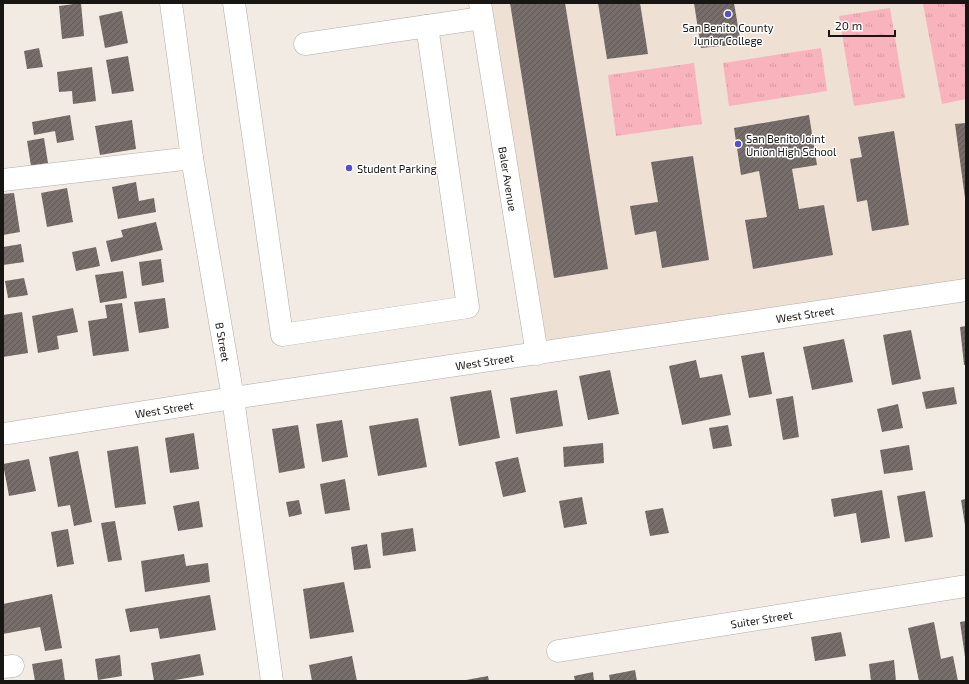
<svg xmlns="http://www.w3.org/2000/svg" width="969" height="684" font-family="'Exo 2',sans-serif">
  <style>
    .built { fill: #eee1d3 }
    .grass { fill: url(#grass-tufts) }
    .building { fill: url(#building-hatch) }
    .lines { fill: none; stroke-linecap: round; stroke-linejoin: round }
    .minor-casing { stroke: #b2aba4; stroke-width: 23 }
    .minor { stroke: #fff; stroke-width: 22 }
    .poi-dot { fill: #5451c8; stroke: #fff; stroke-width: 1.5 }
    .labels { text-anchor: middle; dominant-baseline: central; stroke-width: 3; stroke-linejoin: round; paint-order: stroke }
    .poi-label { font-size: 11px; fill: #181613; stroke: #fff; text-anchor: start }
    .street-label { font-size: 11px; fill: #181613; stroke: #fff }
  </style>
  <defs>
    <pattern id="grass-tufts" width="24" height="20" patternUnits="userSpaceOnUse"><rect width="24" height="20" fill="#f8b3bd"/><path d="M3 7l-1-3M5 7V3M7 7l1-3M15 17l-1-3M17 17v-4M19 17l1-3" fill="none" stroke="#d499a2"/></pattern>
    <pattern id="building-hatch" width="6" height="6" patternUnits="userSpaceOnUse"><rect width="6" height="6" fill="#776d6a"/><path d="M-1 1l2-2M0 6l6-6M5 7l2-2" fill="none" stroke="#615956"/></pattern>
  </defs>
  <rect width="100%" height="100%" fill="#f2ebe3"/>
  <polygon class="built" points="486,3 966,3 966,286 544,350"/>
  <g class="grass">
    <polygon points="929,3 966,3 966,99 942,104 923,4"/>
    <polygon points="890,8 905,98 854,106 839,16"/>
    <polygon points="821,48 827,91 729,106 723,63"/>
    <polygon points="694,63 702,124 616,136 608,75"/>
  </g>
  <g class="building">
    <polygon points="81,3 84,36 62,39 59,6"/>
    <polygon points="510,3 565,3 608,269 554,278"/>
    <polygon points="598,3 640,3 648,54 607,59"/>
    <polygon points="694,3 734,3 741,44 701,48"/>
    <polygon points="122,11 128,43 105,48 99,16"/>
    <polygon points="39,48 43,67 27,69 24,51"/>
    <polygon points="128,56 134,91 112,94 106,60"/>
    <polygon points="92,67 96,101 73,104 72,91 59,92 57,72"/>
    <polygon points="70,115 74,140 57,143 55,131 34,135 32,122"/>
    <polygon points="809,115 817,165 792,169 799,209 824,205 833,255 753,269 745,220 767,217 759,171 741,175 734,128"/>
    <polygon points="132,120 136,149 100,155 95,126"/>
    <polygon points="966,123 966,198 965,198 955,124"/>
    <polygon points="894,131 909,225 872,231 867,200 857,202 850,159 862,157 858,137"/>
    <polygon points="44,138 48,163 31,166 27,141"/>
    <polygon points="693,156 709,260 662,268 656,231 635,235 630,206 658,202 651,162"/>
    <polygon points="136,182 139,201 154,198 156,212 118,219 112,187"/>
    <polygon points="67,188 73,222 47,227 41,193"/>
    <polygon points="14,193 20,232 3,235 3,194"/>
    <polygon points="156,222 163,250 111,262 106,241 123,237 121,230"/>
    <polygon points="21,244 24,262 3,265 3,247"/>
    <polygon points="96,247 100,266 76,271 72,252"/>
    <polygon points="161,259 164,282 142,286 139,262"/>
    <polygon points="123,271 127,298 100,303 95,275"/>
    <polygon points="24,278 28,295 8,298 5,281"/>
    <polygon points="165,298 169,328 139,333 134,302"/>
    <polygon points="122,303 129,351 93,356 88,321 107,318 105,305"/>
    <polygon points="73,308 78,332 57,336 59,349 38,353 32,316"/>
    <polygon points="22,312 28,353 3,357 3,315"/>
    <polygon points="966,326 966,365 964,365 960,327"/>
    <polygon points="911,330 921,379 892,385 883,335"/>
    <polygon points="844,339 853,382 812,390 803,347"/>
    <polygon points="764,352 772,394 749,398 741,356"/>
    <polygon points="696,360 700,378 722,374 731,415 682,425 669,366"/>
    <polygon points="610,370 619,414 588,420 579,376"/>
    <polygon points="954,387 957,404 926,409 922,392"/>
    <polygon points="491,390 500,438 459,446 450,397"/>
    <polygon points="557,390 563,426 516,434 510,398"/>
    <polygon points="793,396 799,437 783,440 776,399"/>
    <polygon points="898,404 903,428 882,432 877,409"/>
    <polygon points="418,418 427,467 378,476 369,426"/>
    <polygon points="342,420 348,457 322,462 316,424"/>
    <polygon points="298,425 305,468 279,473 272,429"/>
    <polygon points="728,425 732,446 713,449 709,428"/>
    <polygon points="194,433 199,469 170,473 165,438"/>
    <polygon points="603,443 604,463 564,467 563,447"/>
    <polygon points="909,445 913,470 884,474 880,450"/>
    <polygon points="138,446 146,504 115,508 107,451"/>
    <polygon points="78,451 92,522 74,526 70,505 58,507 49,457"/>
    <polygon points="518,457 526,492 503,497 495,462"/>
    <polygon points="29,459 36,491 9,496 3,464"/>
    <polygon points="345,479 350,510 325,514 320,484"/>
    <polygon points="882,490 890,538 861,543 856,513 834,517 831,499"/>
    <polygon points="925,491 933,537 905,542 897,496"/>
    <polygon points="582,497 587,524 564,528 559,501"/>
    <polygon points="966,499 966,525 965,525 961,500"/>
    <polygon points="299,500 302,514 289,517 286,502"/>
    <polygon points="199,501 203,527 178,531 173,506"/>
    <polygon points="663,508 669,533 650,536 645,511"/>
    <polygon points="115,521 122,560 108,562 101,523"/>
    <polygon points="413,528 416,551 383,556 381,533"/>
    <polygon points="68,529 74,564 57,567 51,532"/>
    <polygon points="367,544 371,568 354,570 351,547"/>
    <polygon points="184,554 186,566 208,563 210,582 145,592 141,561"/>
    <polygon points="344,582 354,632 310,639 303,589"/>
    <polygon points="52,594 62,648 45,651 40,627 3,634 3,604"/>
    <polygon points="210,595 216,630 160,639 158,628 130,632 125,609"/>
    <polygon points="966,621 966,656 965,657 960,622"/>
    <polygon points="934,622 941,659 953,656 958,681 919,681 908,628"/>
    <polygon points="841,632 846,656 815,661 811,637"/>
    <polygon points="200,654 204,675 169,681 154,681 151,663"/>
    <polygon points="120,655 122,676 98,680 95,659"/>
    <polygon points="352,656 357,681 312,681 309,665"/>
    <polygon points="62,659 65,681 35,681 32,664"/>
    <polygon points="894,660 896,681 871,681 869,664"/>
    <polygon points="635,670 637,681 610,681 609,675"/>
    <polygon points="593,672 594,681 575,681 574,676"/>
    <polygon points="488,676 489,681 466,681 466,680"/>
  </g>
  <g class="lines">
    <g class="minor-casing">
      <g id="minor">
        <path id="s1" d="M171,3L192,158L233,398L272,681"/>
        <polyline points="234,3 282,335 468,307 427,26"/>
        <path id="s2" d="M480,3L537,354"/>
        <polyline points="305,44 482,18"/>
        <polyline points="3,180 192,158"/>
        <path id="s3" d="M3,434L233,398L966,290"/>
        <path id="s4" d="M558,651L966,586"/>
        <polyline points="3,667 13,666"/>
      </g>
    </g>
    <use href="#minor" class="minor"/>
  </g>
  <g class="poi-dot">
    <circle cx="728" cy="14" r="4"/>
    <circle cx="738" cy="144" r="4"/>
    <circle cx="349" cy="168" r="4"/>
  </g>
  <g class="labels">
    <g class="poi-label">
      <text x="728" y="27" text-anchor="middle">San Benito County<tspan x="728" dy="13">Junior College</tspan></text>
      <text x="746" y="138">San Benito Joint<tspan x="746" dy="13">Union High School</tspan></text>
      <text x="357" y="168">Student Parking</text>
    </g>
    <g class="street-label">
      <text stroke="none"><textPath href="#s2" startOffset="178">Baler Avenue</textPath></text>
      <text stroke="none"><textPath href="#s3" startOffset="811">West Street</textPath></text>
      <text stroke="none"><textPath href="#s1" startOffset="343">B Street</textPath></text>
      <text stroke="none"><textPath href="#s3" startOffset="487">West Street</textPath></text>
      <text stroke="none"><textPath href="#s3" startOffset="163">West Street</textPath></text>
      <text stroke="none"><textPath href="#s4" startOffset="206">Suiter Street</textPath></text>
    </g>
  </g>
  <rect width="969" height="684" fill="none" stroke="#181613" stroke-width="8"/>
  <path d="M829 30v6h66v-6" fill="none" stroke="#181613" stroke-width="2"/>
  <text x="835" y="30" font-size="12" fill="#181613" stroke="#ffffff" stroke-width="3" paint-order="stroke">20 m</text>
</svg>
